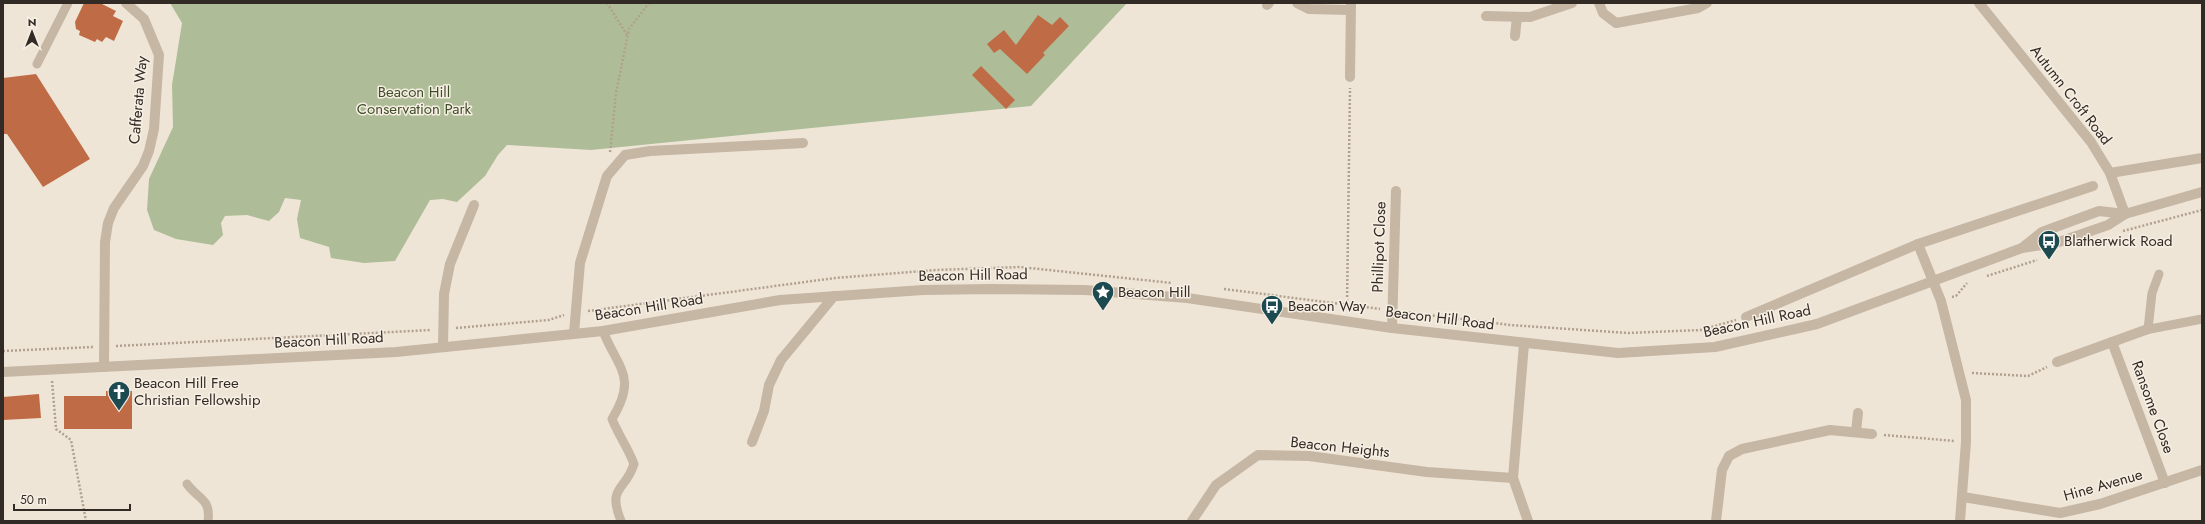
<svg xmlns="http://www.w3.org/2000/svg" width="2205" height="524" font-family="Jost,sans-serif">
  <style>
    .green { fill: #aebd98 }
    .building { fill: #bf6b45 }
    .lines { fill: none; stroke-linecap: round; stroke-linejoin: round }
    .path { stroke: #b1a08e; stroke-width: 2.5; stroke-dasharray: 2 2; stroke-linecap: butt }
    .service { stroke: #c6b6a4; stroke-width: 9 }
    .minor { stroke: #c6b6a4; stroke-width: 10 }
    .tertiary { stroke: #c6b6a4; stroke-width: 10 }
    .labels { text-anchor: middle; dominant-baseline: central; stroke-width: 3; stroke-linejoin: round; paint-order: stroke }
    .park-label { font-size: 15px; fill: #3f4e2a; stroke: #f7efe3 }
    .street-label { font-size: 15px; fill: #322a25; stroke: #f7efe3 }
    .poi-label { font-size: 15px; fill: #322a25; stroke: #f7efe3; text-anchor: start }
  </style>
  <rect width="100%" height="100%" fill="#efe5d7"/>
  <polygon class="green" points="170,3 1127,3 1031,106 591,150 507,145 498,155 485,176 457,202 443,199 430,200 395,261 364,263 331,258 329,247 300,238 297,219 301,200 285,198 279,212 269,221 247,215 225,216 221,223 223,235 213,245 176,239 154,230 147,210 149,179 173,127 172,85 182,23"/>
  <g class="building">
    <polygon points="84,3 100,3 116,11 113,16 123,21 114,41 106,37 102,42 97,39 95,42 79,35 80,31 76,29 75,22"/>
    <polygon points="1038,15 1052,25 1060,17 1069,26 1043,53 1045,55 1027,74 1000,49 994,53 987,44 1004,30 1016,45"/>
    <polygon points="981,66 1015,100 1006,109 972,75"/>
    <polygon points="36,74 90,159 43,187 7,134 3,134 3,78"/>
    <polygon points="106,391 132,391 132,429 64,429 64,396 106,396"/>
    <polygon points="39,394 41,418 3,420 3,397"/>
  </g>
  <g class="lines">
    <g class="path">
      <polyline points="607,3 627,35"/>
      <polyline points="610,152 616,93 629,29 649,3"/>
      <polyline points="2123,231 2202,210"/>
      <polyline points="1987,276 2037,260"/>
      <polyline points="1224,289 1380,309"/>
      <polyline points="1952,297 1956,296 1967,283"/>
      <polyline points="1347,305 1350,88"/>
      <polyline points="588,311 835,278 936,270 1020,267 1172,283"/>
      <polyline points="1405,312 1510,325 1628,333 1701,330 1736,320"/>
      <polyline points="456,328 549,320 564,315"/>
      <polyline points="116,346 431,330"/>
      <polyline points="3,351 93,347"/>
      <polyline points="1972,373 2028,376 2047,367"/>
      <polyline points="52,381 56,429 71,440 86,521"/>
      <polyline points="1884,435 1955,441"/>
    </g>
    <g class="service">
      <polyline points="37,64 68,3"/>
      <polyline points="2148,329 2152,293 2159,274"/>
      <polyline points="2145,330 2202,319"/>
      <path d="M603,331C618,369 638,376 612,419C619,436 628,448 634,464C625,492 607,486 621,521"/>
      <path d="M187,484C199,500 211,499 208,521"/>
    </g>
    <g class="minor">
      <polyline points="1297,3 1309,9 1350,10"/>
      <polyline points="1599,3 1603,13 1616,23 1698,8 1707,3"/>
      <polyline points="1979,3 2091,142 2110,173 2125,214"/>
      <polyline points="1267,5 1269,3"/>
      <polyline points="1486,16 1530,17 1572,3"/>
      <polyline points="1515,36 1517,17"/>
      <polyline points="1350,77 1351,3"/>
      <polyline points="2110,173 2202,158"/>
      <polyline points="1918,244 1941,301 1966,400 1966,442 1960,521"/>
      <polyline points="1746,317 1918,244 2093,186"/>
      <polyline points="1392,328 1396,191"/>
      <polyline points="574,333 580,263 607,176 625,155 650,151 803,143"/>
      <polyline points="2112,342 2165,483"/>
      <polyline points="1524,344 1513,478 1528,521"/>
      <polyline points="443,347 444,294 450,264 474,205"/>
      <polyline points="2057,362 2148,329"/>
      <polyline points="104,367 105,242 108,223 114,208 143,166 149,151 154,129 159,55 144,19 126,3"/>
      <polyline points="1856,432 1858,413"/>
      <polyline points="752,442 764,411 769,385 781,360 834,296"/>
      <polyline points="1963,497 2060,513 2100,504 2202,470"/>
      <polyline points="1192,521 1216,485 1258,455 1309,456 1427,472 1513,478"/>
      <polyline points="1716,521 1722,470 1729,456 1742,449 1830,430 1872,434"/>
    </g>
    <g class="tertiary">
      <polyline points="2022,248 2042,232 2099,211 2125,214"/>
      <polyline points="3,372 396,352 603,331 780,300 923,290 991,289 1085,290 1187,298 1392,328 1618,353 1715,347 1817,324 2022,248 2056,243 2108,225 2125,214 2202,192"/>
    </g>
  </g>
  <defs>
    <g id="bus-pin" transform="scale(1.15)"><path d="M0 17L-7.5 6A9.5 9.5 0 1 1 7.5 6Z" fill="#1d4a50" stroke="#f7efe3"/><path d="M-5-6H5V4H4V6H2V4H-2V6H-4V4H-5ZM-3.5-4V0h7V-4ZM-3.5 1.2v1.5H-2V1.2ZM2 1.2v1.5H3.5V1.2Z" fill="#fff"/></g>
    <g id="sight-pin" transform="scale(1.15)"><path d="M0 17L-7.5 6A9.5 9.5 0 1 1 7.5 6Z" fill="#1d4a50" stroke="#f7efe3"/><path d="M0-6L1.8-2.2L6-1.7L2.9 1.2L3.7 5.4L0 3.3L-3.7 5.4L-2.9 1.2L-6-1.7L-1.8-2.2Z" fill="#fff"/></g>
    <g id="church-pin" transform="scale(1.15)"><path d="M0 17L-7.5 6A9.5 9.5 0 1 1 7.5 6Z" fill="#1d4a50" stroke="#f7efe3"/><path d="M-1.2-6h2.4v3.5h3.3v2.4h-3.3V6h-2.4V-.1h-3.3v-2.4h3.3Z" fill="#fff"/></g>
  </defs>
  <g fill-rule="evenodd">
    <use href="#bus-pin" x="2049" y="241"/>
    <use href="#sight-pin" x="1103" y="292"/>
    <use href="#bus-pin" x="1272" y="306"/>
    <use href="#church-pin" x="119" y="392"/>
  </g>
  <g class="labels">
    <g class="park-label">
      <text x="414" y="92">Beacon Hill<tspan x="414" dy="17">Conservation Park</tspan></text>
    </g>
    <g class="street-label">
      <text transform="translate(2071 95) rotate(52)">Autumn Croft Road</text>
      <text transform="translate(138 100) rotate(-85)">Cafferata Way</text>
      <text transform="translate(1379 247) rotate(-88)">Phillipot Close</text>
      <text transform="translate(973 275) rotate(-1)">Beacon Hill Road</text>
      <text transform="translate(649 307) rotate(-9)">Beacon Hill Road</text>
      <text transform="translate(1440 318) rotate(7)">Beacon Hill Road</text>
      <text transform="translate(1757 321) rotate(-12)">Beacon Hill Road</text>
      <text transform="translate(329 340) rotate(-3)">Beacon Hill Road</text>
      <text transform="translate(2153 407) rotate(70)">Ransome Close</text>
      <text transform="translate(1340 447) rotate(6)">Beacon Heights</text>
      <text transform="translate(2103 485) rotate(-16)">Hine Avenue</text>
    </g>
    <g class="poi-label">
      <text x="2064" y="241">Blatherwick Road</text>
      <text x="1118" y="292">Beacon Hill</text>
      <text x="1288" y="306">Beacon Way</text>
      <text x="134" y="383">Beacon Hill Free<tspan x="134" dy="17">Christian Fellowship</tspan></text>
    </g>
  </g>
  <rect width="2205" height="524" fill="none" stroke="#322a25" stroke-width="8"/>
  <g transform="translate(32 32)" stroke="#f7efe3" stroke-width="3" paint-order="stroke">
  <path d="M0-3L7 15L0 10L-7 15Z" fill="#322a25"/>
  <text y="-6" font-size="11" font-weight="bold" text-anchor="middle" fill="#322a25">N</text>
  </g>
  <path d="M14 504v6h116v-6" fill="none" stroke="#322a25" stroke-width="2"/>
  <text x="20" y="504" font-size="12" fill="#322a25" stroke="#f7efe3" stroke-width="3" paint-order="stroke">50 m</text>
</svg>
